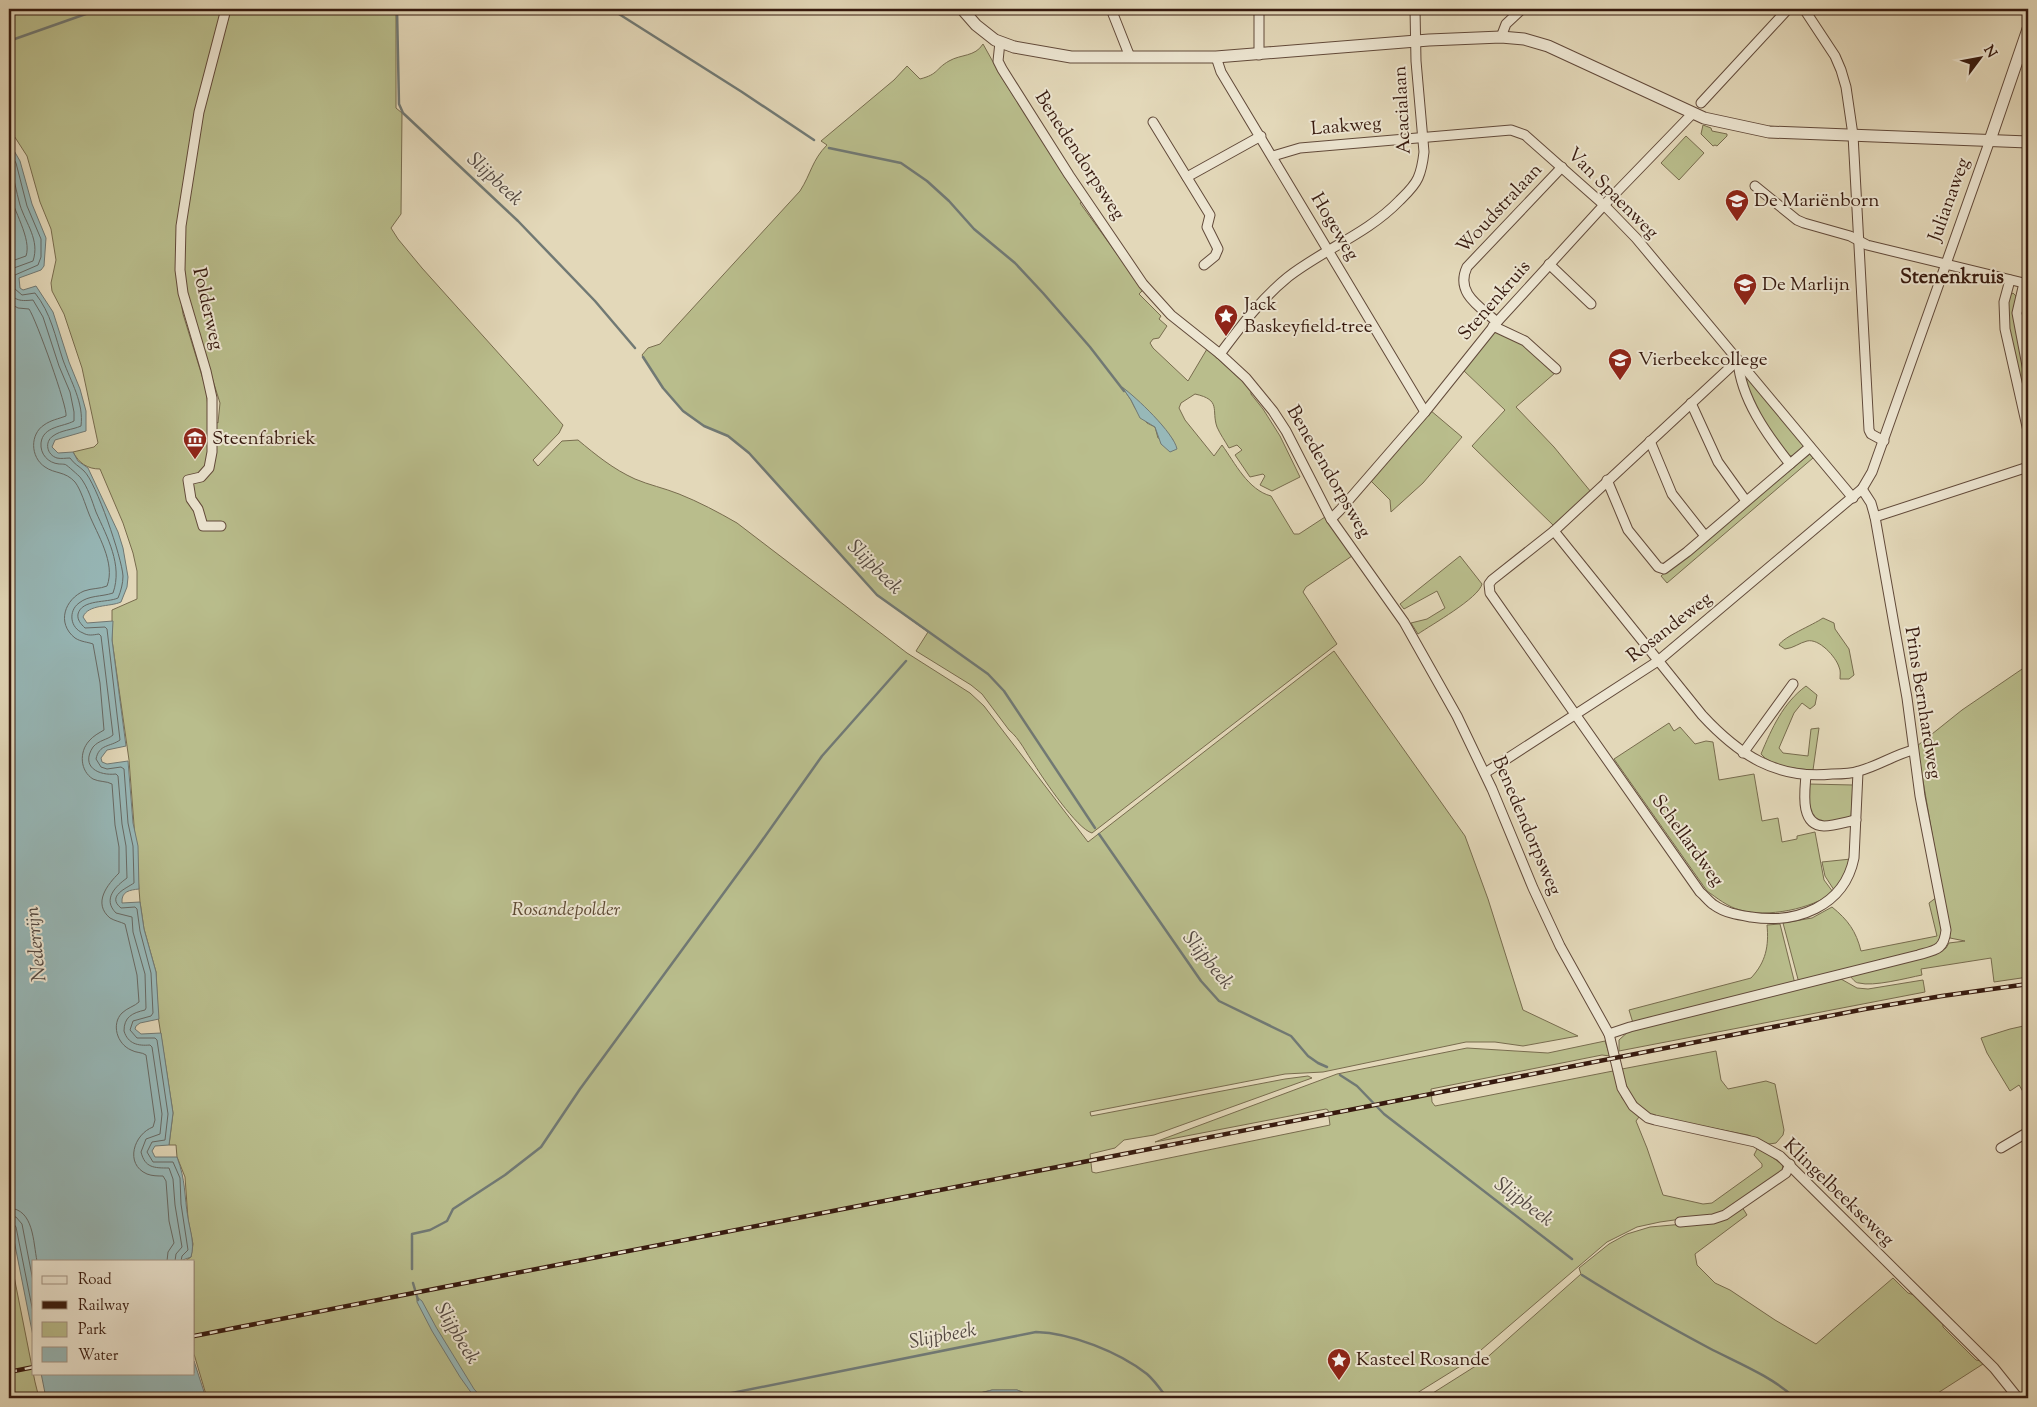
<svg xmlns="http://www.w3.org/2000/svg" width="2037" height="1407" font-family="'Sorts Mill Goudy',serif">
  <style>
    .green { fill: #b9bd8c; stroke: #786c4e; fill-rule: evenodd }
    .water { fill: #97b8b8; stroke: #717974 }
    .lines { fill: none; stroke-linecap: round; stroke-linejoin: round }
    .shore { stroke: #676964; stroke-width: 1 }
    .stream { stroke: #717974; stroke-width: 2.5 }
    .minor-casing { stroke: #624a3a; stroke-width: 11 }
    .tertiary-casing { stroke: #624a3a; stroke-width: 13 }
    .minor { stroke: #ede6d2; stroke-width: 9 }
    .tertiary { stroke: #ede6d2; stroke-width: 11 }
    .rail-casing { stroke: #371a0f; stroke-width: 4.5 }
    .rail { stroke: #ede6d2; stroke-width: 2.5; stroke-dasharray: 8; stroke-linecap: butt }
    .labels { text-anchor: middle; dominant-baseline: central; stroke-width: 4; stroke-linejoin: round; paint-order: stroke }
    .street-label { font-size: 19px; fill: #371a0f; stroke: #ede6d2 }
    .poi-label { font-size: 19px; fill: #371a0f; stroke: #ede6d2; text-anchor: start }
    .park-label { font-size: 19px; font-style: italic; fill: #5e4b34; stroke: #ede6d2 }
    .water-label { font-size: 20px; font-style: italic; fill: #544942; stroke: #ede6d2 }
    .neighbourhood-label { font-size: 20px; font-weight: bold; fill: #371a0f; stroke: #ede6d2 }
  </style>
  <rect width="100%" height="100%" fill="#e3d8b9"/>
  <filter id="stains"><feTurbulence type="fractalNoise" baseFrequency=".004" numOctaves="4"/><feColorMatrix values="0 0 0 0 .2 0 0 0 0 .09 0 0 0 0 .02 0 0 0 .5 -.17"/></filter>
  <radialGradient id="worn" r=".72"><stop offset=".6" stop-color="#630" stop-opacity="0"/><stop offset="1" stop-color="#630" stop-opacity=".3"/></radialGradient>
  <g class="green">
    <path d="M9,9H224L195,113L178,218L176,249V269L183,314L206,389L209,417L218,423L220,403L199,336L182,275L184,221L201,116L231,9H396V108L402,113L401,214L391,228L398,239L422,268L563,425L559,433L533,460L538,466L562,441L578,440C596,455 613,469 635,479C649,485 664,488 679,494C699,502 718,512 737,523L907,653L970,693L984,706L1088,842L1334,651L1465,836L1488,899L1523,1010L1578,1036L1523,1046L1495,1042H1466L1323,1072L1285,1074L1090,1112L1091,1116L1285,1079L1308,1076L1312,1078L1154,1135L1124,1140L1115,1148L1090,1154L1092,1172L1096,1173L1330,1125L1328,1110L1326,1109L1155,1142L1337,1074L1467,1048L1548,1053L1605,1041L1610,1056L1602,1055L1431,1089L1432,1102L1435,1106L1613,1071L1622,1098L1639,1117L1636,1121L1647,1148L1663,1195L1703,1204L1712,1203L1762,1167V1164L1754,1155L1758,1147L1783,1165L1782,1171L1724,1213L1660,1222L1637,1227L1607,1242L1467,1362L1409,1398H1071L1061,1395L1035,1397L1017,1390H992L960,1398H226L224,1394L207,1398L194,1354V1261H185L191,1257L193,1244L188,1219L185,1177L177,1157L176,1145H169L173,1113L158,1016L156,972L144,929L140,902L129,760L112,640V610L137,599V571L133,553L123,523L100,469C87,469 79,463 73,452L94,447L98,443L82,368L64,314L52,291L51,283L56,260L51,229L40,202L27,156L9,128Z"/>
    <path d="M983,44L1002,78L1082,202L1080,203L1143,290L1139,294L1161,316L1159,319L1167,326L1159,338L1153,339L1150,343L1153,348L1188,381L1207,349L1251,389V394L1263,409L1280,436L1300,477L1272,491L1260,485L1265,476L1263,474L1250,477L1235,455L1242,450L1237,445L1229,448C1225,441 1220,434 1217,427C1211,410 1222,400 1195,394L1181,403L1179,408L1185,420L1214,456L1222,445C1235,463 1248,490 1271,496L1294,534H1299L1325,517L1352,556L1306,587L1303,592L1337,644L1092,833C1077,829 1044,780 1034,764C1026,753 1020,739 1009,730L982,694L971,685L916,651L928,632L877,595L749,453L728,436L704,426L683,411L663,388L642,355L648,348L660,344L669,334L800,191C811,174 812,160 827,145L821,141L894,80L907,66L920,79C939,74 935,69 949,61C961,54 975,57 983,44ZM1123,388L1156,419L1173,440L1158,438L1155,427L1147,423L1135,408L1131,400Z"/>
    <polygon points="1703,125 1711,128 1712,131 1727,134 1727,136 1717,146 1715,145 1713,146 1701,134"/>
    <polygon points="1686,136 1704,153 1679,180 1661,163"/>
    <path d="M2013,293L2016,296L2014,315L2028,382V418C2021,385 2001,326 2010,295Z"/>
    <polygon points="1495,330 1523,344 1555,373 1516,407 1554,447 1591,492 1554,526 1472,446 1505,410 1463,370"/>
    <polygon points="1747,377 1805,447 1794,456 1788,456 1762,421 1744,379"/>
    <polygon points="1430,410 1462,437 1423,483 1391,512 1390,500 1371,481"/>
    <polygon points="1810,454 1813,458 1667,583 1661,576"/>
    <path d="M1460,556L1482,584C1479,598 1431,625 1418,634L1411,623L1427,619L1445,608L1437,591L1404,609L1400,604Z"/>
    <path d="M1823,618L1834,623L1835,629L1849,649L1854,675L1849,679H1840C1840,675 1841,671 1839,667C1836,657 1819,638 1807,641C1799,643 1794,648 1785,649L1779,645C1783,637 1813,625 1823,618Z"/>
    <path d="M2028,665V977L1994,982L1991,958L1921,969L1922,975C1907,978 1873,987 1859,983C1855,983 1853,979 1850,976L1936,954L1946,948L1949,943L1965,941L1950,938L1917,746L1962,710Z"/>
    <path d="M1806,686L1817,695L1815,705L1810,709L1802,703L1794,713L1779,748L1783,753L1808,756L1811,729L1819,728L1813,770C1797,769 1771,767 1761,754C1772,728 1783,703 1806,686Z"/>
    <path d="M1669,723L1674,731L1680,727L1695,744L1706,741L1713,742L1719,780L1754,774L1762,821L1778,818L1782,842L1797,839V836L1815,832L1824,880L1833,892C1813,909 1766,918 1740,910C1728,907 1717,898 1707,891L1614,759Z"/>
    <path d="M1809,784L1853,785L1851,817C1814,826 1807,825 1809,784Z"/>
    <polygon points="1851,859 1845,874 1834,890 1825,876 1822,862"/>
    <path d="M1937,897C1940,915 1949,935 1932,948L1799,983L1783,923L1812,918L1832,907C1848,920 1856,931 1861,951L1937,936L1929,903Z"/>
    <path d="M1780,924L1795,984L1633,1023L1629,1010L1751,978C1766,962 1769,946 1767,925Z"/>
    <polygon points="1841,979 1857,988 1868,989 1923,980 1925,992 1619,1051 1619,1040 1630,1030"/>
    <polygon points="2028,1025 2028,1100 2019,1085 2010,1091 1987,1053 1981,1038 2010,1029"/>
    <path d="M1716,1051L1721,1080L1728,1089L1766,1081L1775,1084L1784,1130L1783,1135L1776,1143L1769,1144L1748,1135L1656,1117C1636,1108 1626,1090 1621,1069H1622Z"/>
    <polygon points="1742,1207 1747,1215 1695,1254 1697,1265 1715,1283 1730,1290 1775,1320 1816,1344 1893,1278 1908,1293 1917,1296 1943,1323 1943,1327 1976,1360 1981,1361 1983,1364 1930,1398 1425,1398 1482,1362 1581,1274 1579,1268 1609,1244 1627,1234 1650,1227 1695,1223"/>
    <polygon points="9,1251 35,1382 39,1398 9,1398"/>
  </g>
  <g class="water">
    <path d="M9,142L20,161L32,204L46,238L44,266L41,270L19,278L20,288L23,290L36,286L53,312L69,362L80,389L86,411V431L55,440L52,447L58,453L73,452L78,461L88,468L118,532L123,548L128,577L127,587L121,602C110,607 88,604 83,617L87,623L113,621L112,640L126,746L107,750L101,758L102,762L107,764L128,761L133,823L138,846L139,889C130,890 121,891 122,903L140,902L144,929L156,972L159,1019L140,1023L136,1026L135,1029L141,1034L161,1033L173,1113L169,1145L155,1146L152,1151L155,1157H177C186,1181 184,1195 188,1218C190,1231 195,1243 191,1257L180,1261H34V1341L9,1215Z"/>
    <path d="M1122,387C1136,397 1174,433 1177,449L1170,452L1161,444L1155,427L1140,418L1131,400Z"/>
    <polygon points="417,1297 422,1301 436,1327 474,1389 482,1398 475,1398 460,1377 432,1331 417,1302"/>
    <polygon points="194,1361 206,1398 46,1398 41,1373 194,1373"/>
    <polygon points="992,1390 1017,1390 1035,1397 1061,1395 1071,1398 960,1398"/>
  </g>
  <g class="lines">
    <g class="shore">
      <path d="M9,151L16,163L27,206L41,239V257L38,265L15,275V289L22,295L35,293C51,313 55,336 63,360C71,382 84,403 81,426C72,430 61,430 53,436C44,442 47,455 57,458C61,459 66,458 70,458C74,464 79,466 84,471C96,482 122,558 123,576C123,583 121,591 118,598C107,603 82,599 78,614C77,620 81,624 85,628L105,627L107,629L120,740C110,747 99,744 96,759L101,767L107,769L121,767L124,769L128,823L133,846L134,883C127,888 106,896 121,908L135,907L137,909L140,931L151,973L153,1013L151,1016L133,1021L130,1030L137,1038H155L157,1040L168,1114L165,1140L152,1142L147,1152L153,1162H173L180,1178L181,1204L188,1250L182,1256L181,1261"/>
      <path d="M9,163C14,176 16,191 20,205C26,224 40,240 33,261L14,268L9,273"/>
      <path d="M9,191C13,210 32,239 26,256L9,262"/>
      <path d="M9,289C13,302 22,301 33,300L43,317L59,366L70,392L74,412V421C63,427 43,426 41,443C40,454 48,463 59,464C59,464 66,464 66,465C67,465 79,476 80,477C88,487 92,501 96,512C107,537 123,565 113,593C101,597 89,595 79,603C68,611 70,628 83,633C88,636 93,635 99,634L101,636L113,735C107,740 99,740 93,747C80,767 99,776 116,774L118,776L122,824L126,846L127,878C116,886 102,899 116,913L132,917L133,932L145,974L146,1008L145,1010C132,1013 124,1017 124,1031C128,1044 138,1046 150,1045L152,1047L162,1114L160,1134L146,1139L141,1152C145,1168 154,1168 169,1168L173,1179L175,1205L182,1247L176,1254L175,1261"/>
      <path d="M9,303L18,308L29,309C36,319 68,408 66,416C58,419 51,420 44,425C30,434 30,457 45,467C55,474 65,471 75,482C81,490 85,504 89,514C97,534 116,563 107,586C100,589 92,588 84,591C65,599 56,623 75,638C81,642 88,642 93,644L100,683L104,730C99,733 93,736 89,741C79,752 80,771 93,779C99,782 107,781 112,784L115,825L119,847V873C108,884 92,903 110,918C115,921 121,922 125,924L137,975L139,1002C135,1006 127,1008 122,1013C111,1024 117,1044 131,1050C136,1053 142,1052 146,1055L155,1120L153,1127C134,1134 124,1164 147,1174C152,1176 158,1176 163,1176L166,1181L169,1221L174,1243L168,1252L167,1261"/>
      <path d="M9,1208C34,1209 33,1242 37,1261"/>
      <polyline points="9,1216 16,1217 22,1224 34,1286"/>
      <polyline points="9,1222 13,1223 16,1227 34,1317"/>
    </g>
    <g class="stream">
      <polyline points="397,9 399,104 403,113 518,221 595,301 635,348"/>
      <polyline points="611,9 742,92 814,140"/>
      <polyline points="9,41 100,9"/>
      <polyline points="829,148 901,163 927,181 949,201 974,229 1015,263 1043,293 1090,347 1124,391"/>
      <polyline points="643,357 663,388 683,411 704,426 728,436 749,453 877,595 988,674 1004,691 1095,828"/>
      <polyline points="1099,834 1201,981 1219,1001 1291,1036 1308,1056 1318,1063 1327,1067"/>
      <polyline points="1340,1075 1357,1086 1384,1114 1572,1259"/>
      <polyline points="412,1269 412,1234 430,1230 447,1221 453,1209 505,1175 541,1147 580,1089 756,849 822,756 906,661"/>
      <path d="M1582,1275C1623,1301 1666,1325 1709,1348C1738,1363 1771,1376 1795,1398"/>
      <polyline points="413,1283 418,1300"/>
      <path d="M707,1398L1036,1332C1071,1333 1119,1352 1147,1374C1155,1381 1161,1390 1167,1398"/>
    </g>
    <g class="minor-casing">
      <g id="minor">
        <polyline points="1111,9 1130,57"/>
        <polyline points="1259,9 1259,55"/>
        <polyline points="1804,9 1835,56 1841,70 1846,87 1853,135 1869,430 1871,434 1884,441"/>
        <polyline points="1501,37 1506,24 1522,9"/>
        <polyline points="1000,42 998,61 1002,69 1069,175 1143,284 1171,315 1220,354 1246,378 1273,411 1286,431 1331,519 1404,622 1457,716 1492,789 1533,888 1560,946 1609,1034 1622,1088 1633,1106 1648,1118 1655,1120 1755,1142 1780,1156 1994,1368 2018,1398"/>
        <polyline points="1216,57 1221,72 1425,412"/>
        <polyline points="1701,103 1788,9"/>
        <polyline points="1153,122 1210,215 1207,227 1218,249 1215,256 1204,265"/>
        <polyline points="1273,156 1300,148 1511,130 1525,135 1604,205 1636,238 1853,498"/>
        <polyline points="1187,177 1261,136"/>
        <polyline points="1755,186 1797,220 1804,223 1850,236 1867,245 2028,284"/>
        <polyline points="1549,264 1591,304"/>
        <polyline points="2010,280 2004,302 2005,329 2028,431"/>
        <polyline points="2024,283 2017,313 2028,371"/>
        <path d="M1497,322C1479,306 1455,293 1467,267L1562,167"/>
        <polyline points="1493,326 1525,341 1556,369"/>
        <path d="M1220,354C1241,326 1261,299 1288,277C1324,249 1367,234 1399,201C1406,194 1414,187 1418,178C1422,169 1423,161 1424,152L1416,61L1415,9"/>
        <path d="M1738,360L1554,531L1492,580L1489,584L1490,593L1700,892C1705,896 1709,902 1714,905C1725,913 1739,915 1751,917C1796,924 1844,907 1854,858L1858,772"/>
        <path d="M1738,361C1741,399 1767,435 1790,464"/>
        <polyline points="1691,403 1718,462 1746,501"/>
        <polyline points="1650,441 1672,494 1705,536"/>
        <polyline points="1607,480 1628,530 1658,567 1664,569 1687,552 1810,447"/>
        <polyline points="1875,517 2028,467"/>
        <polyline points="1331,519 1340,510 1425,412 1497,322 1604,205 1693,113"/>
        <polyline points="221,526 203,526 198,509 191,499 188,480 201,477 209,468 212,452 212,398 206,371 183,293 180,270 181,226 199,112 226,9"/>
        <path d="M1554,531L1702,715C1738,754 1776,780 1832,774C1841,774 1851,774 1859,771C1878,766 1894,755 1913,750"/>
        <polyline points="1743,753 1793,684"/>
        <polyline points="1485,773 1658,661 1862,489 1872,472 1990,140"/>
        <path d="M1806,775C1805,790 1799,825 1824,826C1834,826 1846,822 1856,820"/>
        <path d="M1609,1034L1630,1027L1918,955C1936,950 1944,950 1946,930L1920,796L1907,698L1875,517L1871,503L1862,489"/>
        <polyline points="2001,1148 2028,1132"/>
        <polyline points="1680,1222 1713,1219 1725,1215 1786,1173 1790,1164"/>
      </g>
    </g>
    <g class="tertiary-casing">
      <g id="tertiary">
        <polyline points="962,9 976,25 995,40 1014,47 1071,57 1216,57 1429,40 1501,37 1524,39 1548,46 1704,118 1769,132 2028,142"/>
        <polyline points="1990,140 2028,29"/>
      </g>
    </g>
    <use href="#minor" class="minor"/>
    <use href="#tertiary" class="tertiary"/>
    <g class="rail-casing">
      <g id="rail">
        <polyline points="194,1336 1865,1009 1942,996 2028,984"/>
        <polyline points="9,1372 34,1367"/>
      </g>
    </g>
    <use href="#rail" class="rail"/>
  </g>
  <defs>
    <g id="school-pin" transform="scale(1.25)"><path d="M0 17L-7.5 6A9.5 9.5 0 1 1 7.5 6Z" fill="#8f2418" stroke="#ede6d2"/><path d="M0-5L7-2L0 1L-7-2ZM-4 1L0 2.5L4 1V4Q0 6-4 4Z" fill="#fff"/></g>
    <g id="sight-pin" transform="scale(1.25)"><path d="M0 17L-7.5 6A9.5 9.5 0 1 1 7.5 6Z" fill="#8f2418" stroke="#ede6d2"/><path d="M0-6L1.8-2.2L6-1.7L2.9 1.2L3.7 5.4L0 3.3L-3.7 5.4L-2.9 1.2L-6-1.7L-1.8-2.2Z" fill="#fff"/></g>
    <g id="museum-pin" transform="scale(1.25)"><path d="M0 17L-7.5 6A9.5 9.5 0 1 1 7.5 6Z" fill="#8f2418" stroke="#ede6d2"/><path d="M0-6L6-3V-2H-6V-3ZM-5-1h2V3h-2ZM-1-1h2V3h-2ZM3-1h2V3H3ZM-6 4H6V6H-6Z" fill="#fff"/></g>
  </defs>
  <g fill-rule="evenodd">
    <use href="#school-pin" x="1737" y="201"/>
    <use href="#school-pin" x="1745" y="285"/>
    <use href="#sight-pin" x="1226" y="316"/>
    <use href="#school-pin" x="1620" y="360"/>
    <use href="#museum-pin" x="195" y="439"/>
    <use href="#sight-pin" x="1339" y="1360"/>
  </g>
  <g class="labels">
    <g class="street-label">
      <text transform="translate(1403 110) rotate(-93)">Acacialaan</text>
      <text transform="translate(1346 127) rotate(-5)">Laakweg</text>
      <text transform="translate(1079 156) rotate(57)">Benedendorpsweg</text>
      <text transform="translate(1612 194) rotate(45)">Van Spaenweg</text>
      <text transform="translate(1950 200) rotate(-70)">Julianaweg</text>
      <text transform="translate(1500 209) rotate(-47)">Woudstralaan</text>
      <text transform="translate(1334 227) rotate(59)">Hogeweg</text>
      <text transform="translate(1495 301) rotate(-49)">Stenenkruis</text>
      <text transform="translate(207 309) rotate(77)">Polderweg</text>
      <text transform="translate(1328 472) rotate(60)">Benedendorpsweg</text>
      <text transform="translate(1670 628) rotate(-38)">Rosandeweg</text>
      <text transform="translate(1922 703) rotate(81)">Prins Bernhardweg</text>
      <text transform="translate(1526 826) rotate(67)">Benedendorpsweg</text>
      <text transform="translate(1687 841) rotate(54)">Schellardweg</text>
      <text transform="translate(1838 1193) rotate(44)">Klingelbeekseweg</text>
    </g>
    <g class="poi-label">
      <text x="1754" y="201">De Mariënborn</text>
      <text x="1762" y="285">De Marlijn</text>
      <text x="1244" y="305">Jack<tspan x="1244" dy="22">Baskeyfield-tree</tspan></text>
      <text x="1638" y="360">Vierbeekcollege</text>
      <text x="212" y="439">Steenfabriek</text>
      <text x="1356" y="1360">Kasteel Rosande</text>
    </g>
    <g class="park-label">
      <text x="566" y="910">Rosandepolder</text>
    </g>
    <g class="water-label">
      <text transform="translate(494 180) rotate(43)">Slijpbeek</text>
      <text transform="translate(874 568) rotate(45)">Slijpbeek</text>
      <text transform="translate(37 944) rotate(-96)">Nederrijn</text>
      <text transform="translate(1207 961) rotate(51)">Slijpbeek</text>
      <text transform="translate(1523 1203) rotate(37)">Slijpbeek</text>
      <text transform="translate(456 1334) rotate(59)">Slijpbeek</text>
      <text transform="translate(943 1337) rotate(-11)">Slijpbeek</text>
    </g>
    <g class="neighbourhood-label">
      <text x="1952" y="278">Stenenkruis</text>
    </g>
  </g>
  <rect width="2037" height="1407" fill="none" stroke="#e3d8b9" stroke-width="30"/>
  <rect x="10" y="10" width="2017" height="1387" fill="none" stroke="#371a0f" stroke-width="2.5"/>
  <rect x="15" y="15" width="2007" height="1377" fill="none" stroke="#371a0f"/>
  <rect x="32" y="1260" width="162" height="115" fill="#ede6d2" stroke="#a49484"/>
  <rect x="42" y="1276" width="25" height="8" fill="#ede6d2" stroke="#a49484"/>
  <text x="78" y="1284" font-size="15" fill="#371a0f">Road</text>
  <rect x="42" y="1301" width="25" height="8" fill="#371a0f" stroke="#a49484"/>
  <text x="78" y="1310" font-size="15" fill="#371a0f">Railway</text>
  <rect x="42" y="1322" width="25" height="15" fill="#b9bd8c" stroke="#a49484"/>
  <text x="78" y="1334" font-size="15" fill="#371a0f">Park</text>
  <rect x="42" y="1347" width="25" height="15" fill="#97b8b8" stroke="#a49484"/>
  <text x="78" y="1360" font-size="15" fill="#371a0f">Water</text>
  <g transform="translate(1980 58) rotate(58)" stroke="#ede6d2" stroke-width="4" paint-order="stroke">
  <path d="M0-4L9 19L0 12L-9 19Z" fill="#371a0f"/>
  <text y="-8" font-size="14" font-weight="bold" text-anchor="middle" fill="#371a0f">N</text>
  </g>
  <rect width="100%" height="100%" filter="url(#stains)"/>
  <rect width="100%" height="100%" fill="url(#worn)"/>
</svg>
